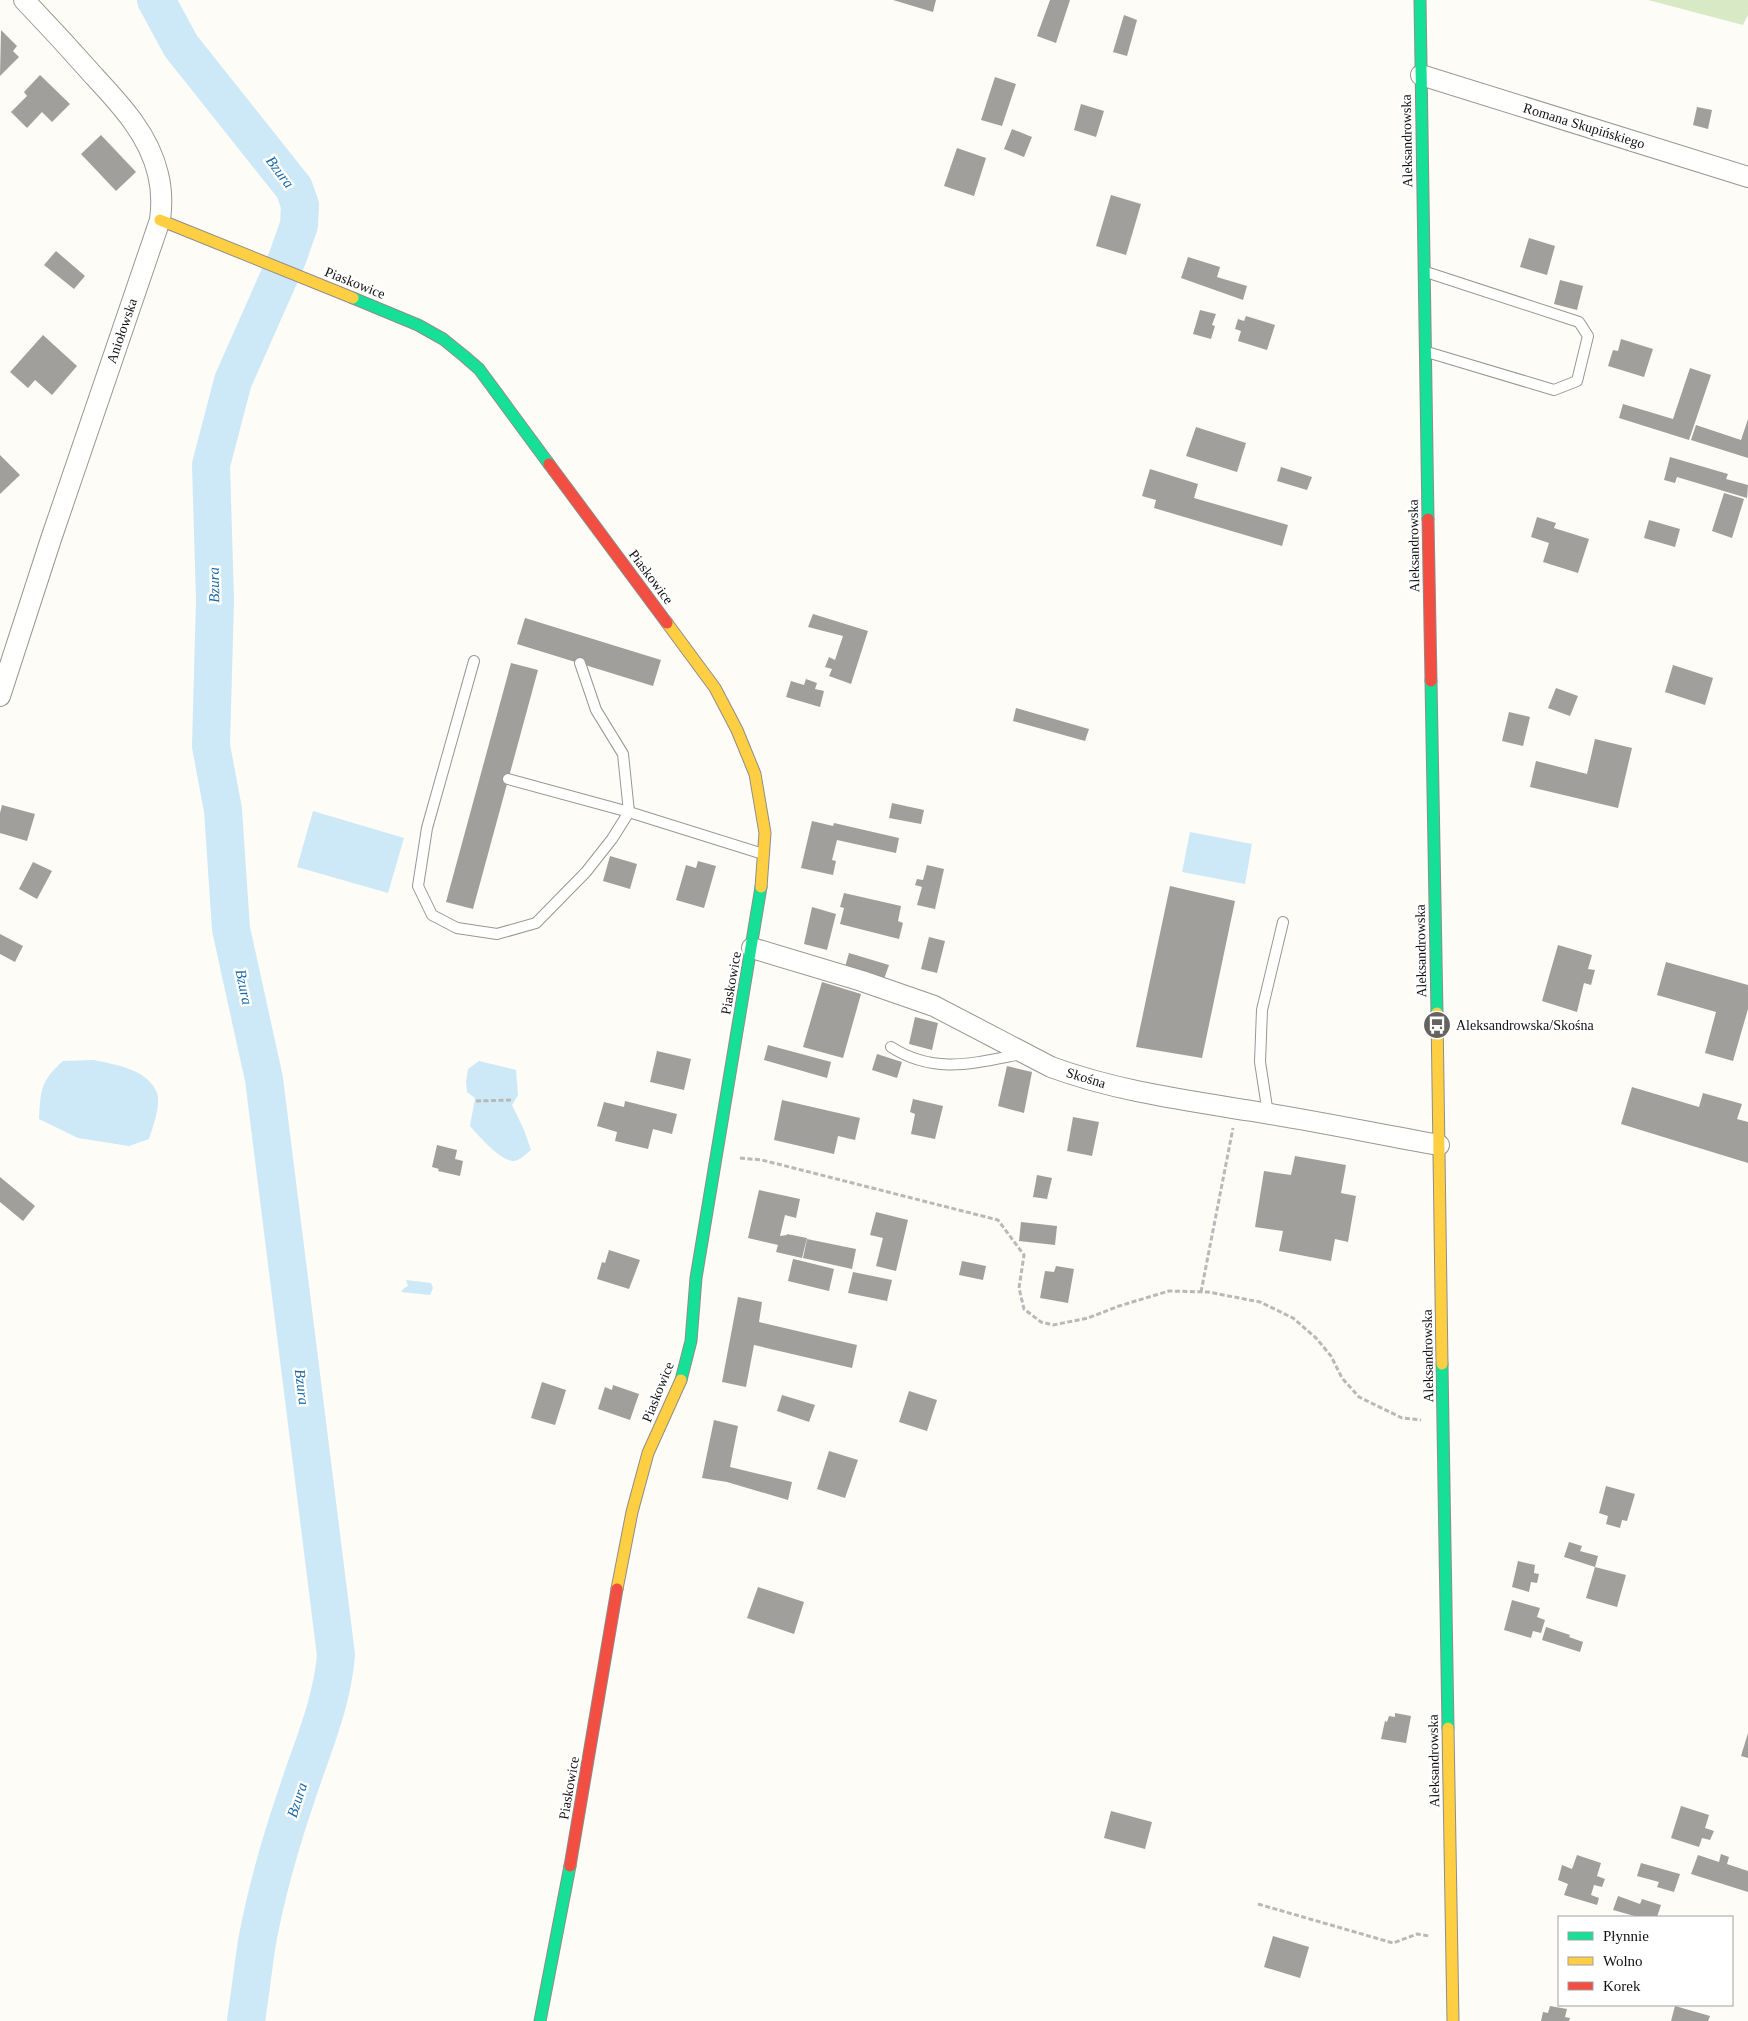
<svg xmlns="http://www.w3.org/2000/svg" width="1748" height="2021" font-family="Georgia,serif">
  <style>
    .forest { fill: #d8eac5 }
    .water { fill: #cde8f7 }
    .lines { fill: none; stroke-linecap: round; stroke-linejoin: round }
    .river { stroke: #cde8f7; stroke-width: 38 }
    .building { fill: #a19f9c }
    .lane-casing { stroke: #979795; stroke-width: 12 }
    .street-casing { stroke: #979795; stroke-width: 22 }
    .fast-casing { stroke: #8e8d8b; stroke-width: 13 }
    .slow-casing { stroke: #8e8d8b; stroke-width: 13 }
    .jam-casing { stroke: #8e8d8b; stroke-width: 13 }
    .path { stroke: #b9b9b8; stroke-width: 3; stroke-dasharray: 5 2.5; stroke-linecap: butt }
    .lane { stroke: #fffffe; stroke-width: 10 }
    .street { stroke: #fffffe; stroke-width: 20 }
    .fast { stroke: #16e098; stroke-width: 11 }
    .slow { stroke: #ffcf43; stroke-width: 11 }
    .jam { stroke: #f24e42; stroke-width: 11 }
    .labels { text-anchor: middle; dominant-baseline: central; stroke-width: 5; stroke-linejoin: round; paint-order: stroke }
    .street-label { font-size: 14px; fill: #111; stroke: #fff }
    .poi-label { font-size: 14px; fill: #111; stroke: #fff; text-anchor: start }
    .water-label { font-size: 15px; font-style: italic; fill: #1768a6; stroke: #fff }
  </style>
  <rect width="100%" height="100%" fill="#fdfcf7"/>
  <polygon class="forest" points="1648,0 1748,0 1748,15 1743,25"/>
  <g class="water">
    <polygon points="313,811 404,838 388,893 297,867"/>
    <polygon points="1190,832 1252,844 1245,884 1182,872"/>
    <path d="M94,1060C116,1065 148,1069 157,1093C161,1105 153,1127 149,1139L129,1146L78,1138L39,1119C41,1089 40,1082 63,1061Z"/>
    <path d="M479,1061L516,1070L518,1095L512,1105L524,1130L531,1150C526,1154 520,1160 514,1161C500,1161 479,1136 470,1126L475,1098L467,1092L466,1082L468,1069Z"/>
    <polygon points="406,1280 431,1283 433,1288 430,1295 401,1292 404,1288 408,1286"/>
  </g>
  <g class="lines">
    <path class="river" d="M156,0L181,46L294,188L300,205L299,225L287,259L233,381L211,465L215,600L211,746L223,810L231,929L264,1079L336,1655C332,1705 311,1750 296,1797C280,1844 266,1893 257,1942C253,1968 250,1995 246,2021"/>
  </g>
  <g class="building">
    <polygon points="893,0 936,0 933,12"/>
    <polygon points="1050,0 1070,0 1056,43 1037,36"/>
    <polygon points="1124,15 1137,20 1127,56 1113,52"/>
    <polygon points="1,30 17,46 13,51 19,57 0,76"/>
    <polygon points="40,75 70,104 52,122 42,112 27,128 11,112 27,96 24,92"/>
    <polygon points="995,77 1016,84 1002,126 981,120"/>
    <polygon points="1081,104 1104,111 1096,137 1074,130"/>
    <polygon points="1697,107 1712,110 1708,129 1693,125"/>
    <polygon points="1012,129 1032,137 1024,157 1004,149"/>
    <polygon points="101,135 136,172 116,191 81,154"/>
    <polygon points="957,148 986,158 974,196 944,186"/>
    <polygon points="1111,195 1141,204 1126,255 1096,246"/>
    <polygon points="1529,238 1555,246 1547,275 1520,267"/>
    <polygon points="56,251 85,276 74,289 44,265"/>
    <polygon points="1188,257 1220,267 1217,277 1247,286 1243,300 1181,278"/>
    <polygon points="1560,280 1583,286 1577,310 1554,304"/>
    <polygon points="1200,310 1216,314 1212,325 1215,326 1211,339 1193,334"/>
    <polygon points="1246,316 1275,325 1267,350 1238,341 1241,331 1235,329 1238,319 1244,321"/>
    <polygon points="43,335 77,366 52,395 35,380 28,388 10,372"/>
    <polygon points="1621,339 1653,349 1644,377 1608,366 1613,350 1618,351"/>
    <polygon points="1690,368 1711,375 1689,440 1619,418 1623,404 1673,419"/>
    <polygon points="1748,419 1748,458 1691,440 1696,425 1741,440"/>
    <polygon points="1196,427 1246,443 1237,472 1186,456"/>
    <polygon points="0,455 20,475 0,494"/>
    <polygon points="1670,457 1728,474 1726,479 1748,485 1747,498 1677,477 1675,483 1664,480"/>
    <polygon points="1281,467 1312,477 1307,490 1277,481"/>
    <polygon points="1150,469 1198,484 1194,498 1288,525 1282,546 1154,508 1156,500 1142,496"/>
    <polygon points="1724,493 1744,499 1732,538 1712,531"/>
    <polygon points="1537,517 1556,523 1554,528 1589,539 1578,573 1543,562 1549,543 1531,537"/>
    <polygon points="1649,520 1680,529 1675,547 1644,538"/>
    <polygon points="813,614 868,631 851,684 829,676 832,669 825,667 829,657 835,660 843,636 808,627"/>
    <polygon points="525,618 661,660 653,686 517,644"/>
    <polygon points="511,663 538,670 473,909 446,902"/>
    <polygon points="1673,665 1713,678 1705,705 1665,692"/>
    <polygon points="806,679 817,683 815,689 824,691 820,707 786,697 791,681 804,685"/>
    <polygon points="1556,688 1578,696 1570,716 1548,708"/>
    <polygon points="1016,708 1089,729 1085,741 1013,721"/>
    <polygon points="1509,712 1530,717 1523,746 1502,741"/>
    <polygon points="1595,739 1632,748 1618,808 1530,787 1536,761 1587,774"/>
    <polygon points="892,803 924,810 921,824 889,818"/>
    <polygon points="2,805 35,814 27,841 0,833 0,813"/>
    <polygon points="812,821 833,826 834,823 899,838 896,853 837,840 832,860 836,861 833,875 801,868"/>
    <polygon points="610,856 637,864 630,889 603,881"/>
    <polygon points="698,861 716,866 704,908 676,900 686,865 696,868"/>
    <polygon points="33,862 52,871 37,899 19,889"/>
    <polygon points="927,865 944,869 935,909 917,905 922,887 915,885 917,879 923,880"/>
    <polygon points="1170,886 1235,901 1202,1058 1136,1047"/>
    <polygon points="844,893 901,906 898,921 903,923 899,939 840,924 844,908 840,907"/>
    <polygon points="812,907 836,914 827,950 804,944"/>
    <polygon points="0,934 23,946 15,962 0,954"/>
    <polygon points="929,937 945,941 937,973 921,969"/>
    <polygon points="1558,945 1592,955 1588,969 1595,970 1591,985 1584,983 1577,1012 1542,1001"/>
    <polygon points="849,953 889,965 884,979 845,967"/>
    <polygon points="1666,962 1748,985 1748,1009 1733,1061 1705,1053 1716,1012 1657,995"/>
    <polygon points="822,982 861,994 843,1058 803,1047"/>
    <polygon points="915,1017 938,1023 932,1050 909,1044"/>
    <polygon points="768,1045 831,1062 827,1078 764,1060"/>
    <polygon points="657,1051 691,1059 684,1090 650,1082"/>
    <polygon points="877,1054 902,1062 897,1078 872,1070"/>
    <polygon points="1007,1066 1032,1072 1024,1113 998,1106"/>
    <polygon points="1632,1087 1699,1107 1703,1093 1742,1104 1737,1119 1748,1122 1748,1163 1621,1124"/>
    <polygon points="913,1099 943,1106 935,1139 911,1134 915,1114 910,1112"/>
    <polygon points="782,1100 860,1118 855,1140 838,1136 834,1154 774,1140"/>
    <polygon points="625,1101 677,1114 672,1134 653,1129 648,1149 615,1141 617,1132 597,1126 604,1102 624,1107"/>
    <polygon points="1073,1117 1099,1122 1092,1156 1067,1151"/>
    <polygon points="437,1145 457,1150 455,1159 463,1161 460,1176 438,1171 439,1169 432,1167"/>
    <polygon points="1295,1156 1346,1165 1341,1193 1356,1196 1348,1242 1335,1239 1331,1261 1279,1251 1283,1231 1255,1227 1264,1171 1291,1175"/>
    <polygon points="1037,1175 1052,1178 1047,1199 1033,1197"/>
    <polygon points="0,1177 35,1206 23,1221 0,1202"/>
    <polygon points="759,1190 800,1199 796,1218 785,1215 780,1236 787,1235 787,1234 807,1238 802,1258 776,1252 778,1245 748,1238"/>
    <polygon points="876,1212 908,1220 896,1271 876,1266 883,1238 870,1235"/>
    <polygon points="1021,1222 1057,1226 1055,1245 1019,1241"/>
    <polygon points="807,1239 856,1249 852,1269 803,1258"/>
    <polygon points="609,1250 640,1260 629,1289 597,1279 602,1262 605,1263"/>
    <polygon points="793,1259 802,1261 802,1262 802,1261 834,1269 829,1291 788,1281"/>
    <polygon points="962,1261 986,1266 983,1280 959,1275"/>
    <polygon points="1056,1266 1074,1269 1068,1303 1040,1298 1045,1271 1054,1272"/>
    <polygon points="853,1272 892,1280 887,1301 848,1293"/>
    <polygon points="738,1297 762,1302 759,1322 857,1345 852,1368 754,1345 746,1387 722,1382"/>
    <polygon points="542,1382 566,1390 555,1425 531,1418"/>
    <polygon points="613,1385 639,1394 630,1420 598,1409 605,1387 612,1390"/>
    <polygon points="909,1391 937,1400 927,1431 899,1422"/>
    <polygon points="782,1395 815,1405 809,1422 777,1411"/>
    <polygon points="714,1420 738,1426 730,1467 792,1482 788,1500 727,1482 702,1478"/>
    <polygon points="829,1451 858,1460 845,1498 817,1489"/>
    <polygon points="1606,1486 1635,1494 1627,1521 1622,1520 1620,1528 1606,1524 1608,1516 1599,1513"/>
    <polygon points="1569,1542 1582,1546 1580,1551 1598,1556 1595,1567 1564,1557"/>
    <polygon points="1518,1561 1535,1565 1534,1573 1539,1574 1537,1583 1531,1582 1529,1592 1512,1587"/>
    <polygon points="1595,1567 1626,1575 1617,1607 1586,1598"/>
    <polygon points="758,1587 804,1602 794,1634 747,1618"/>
    <polygon points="1512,1600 1540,1608 1537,1617 1545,1620 1541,1633 1533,1631 1531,1638 1504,1630"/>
    <polygon points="1546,1627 1570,1635 1569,1637 1583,1642 1580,1652 1542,1640"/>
    <polygon points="1395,1713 1411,1716 1406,1743 1381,1739 1385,1721 1387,1722 1389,1716 1395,1717"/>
    <polygon points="1748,1733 1748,1758 1741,1756"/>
    <polygon points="1681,1806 1709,1815 1705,1828 1714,1831 1710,1840 1702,1838 1699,1847 1671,1838"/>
    <polygon points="1111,1811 1152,1822 1145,1849 1104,1838"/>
    <polygon points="1721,1854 1729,1857 1727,1864 1748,1871 1748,1892 1691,1874 1698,1855 1719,1862"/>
    <polygon points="1577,1855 1601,1863 1597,1876 1605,1879 1602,1887 1594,1885 1591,1895 1599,1898 1597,1905 1564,1895 1568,1884 1558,1880 1562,1865 1572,1869"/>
    <polygon points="1641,1863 1680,1874 1674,1892 1657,1887 1659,1882 1637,1876"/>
    <polygon points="1618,1896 1640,1904 1642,1899 1661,1905 1657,1917 1638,1917 1613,1910"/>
    <polygon points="1273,1936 1309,1947 1300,1978 1264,1967"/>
    <polygon points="1550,2006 1567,2009 1565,2017 1570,2018 1569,2021 1541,2021 1543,2012 1548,2013"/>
    <polygon points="1675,2006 1710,2016 1708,2021 1671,2021"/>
  </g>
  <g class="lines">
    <g class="lane-casing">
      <g id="lane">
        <polyline points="1426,272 1579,322 1588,336 1577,381 1554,390 1427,352"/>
        <polyline points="474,661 427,828 418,886 432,915 457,928 497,934 536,923 586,872 612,839 629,812 623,754 596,710 580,663"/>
        <polyline points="508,779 629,812 763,854"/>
        <path d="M891,1047C935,1075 974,1063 1022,1054"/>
        <polyline points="1268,1114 1260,1062 1262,1010 1283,922"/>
      </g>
    </g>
    <g class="street-casing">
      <g id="street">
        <polyline points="1421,75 1748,177"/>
        <path d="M0,696L51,539L160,220C162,205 162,190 158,174C149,135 121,105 94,76C71,50 48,25 24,0"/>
        <path d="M752,948L862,981L934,1006L1051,1067C1116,1091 1184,1100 1252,1111C1315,1121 1377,1134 1439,1145"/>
      </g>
    </g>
    <g class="fast-casing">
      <g id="fast">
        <polyline points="1420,0 1428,519"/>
        <polyline points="353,298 418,325 443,339 464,356 479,369 549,464"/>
        <polyline points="1431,681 1437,1013"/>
        <polyline points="1442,1364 1448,1728"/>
        <polyline points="681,1380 691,1341 696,1278 761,887"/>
        <polyline points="540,2021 570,1866"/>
      </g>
    </g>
    <g class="slow-casing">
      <g id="slow">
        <polyline points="160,220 353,298"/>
        <polyline points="667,623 715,688 737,730 755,774 765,833 761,887"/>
        <polyline points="1437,1013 1442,1364"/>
        <polyline points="617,1589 632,1512 648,1453 681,1380"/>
        <polyline points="1448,1728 1453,2021"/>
      </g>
    </g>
    <g class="jam-casing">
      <g id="jam">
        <polyline points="549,464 667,623"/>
        <polyline points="1428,519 1431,681"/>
        <polyline points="570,1866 617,1589"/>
      </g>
    </g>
    <g class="path">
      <polyline points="476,1101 512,1100"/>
      <polyline points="740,1158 762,1160 998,1220 1024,1255 1019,1288 1024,1309 1041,1322 1053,1325 1088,1318 1119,1306 1169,1291 1208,1292 1260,1302 1293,1318 1316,1338 1331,1356 1342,1378 1359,1397 1402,1418 1421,1420"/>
      <polyline points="1201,1292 1233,1128"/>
      <polyline points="1258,1904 1393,1943 1417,1934 1429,1936"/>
    </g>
    <use href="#lane" class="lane"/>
    <use href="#street" class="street"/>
    <use href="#fast" class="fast"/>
    <use href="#slow" class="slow"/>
    <use href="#jam" class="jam"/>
  </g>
  <defs>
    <g id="bus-disc" transform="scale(1.4375)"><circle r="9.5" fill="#646362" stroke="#fff"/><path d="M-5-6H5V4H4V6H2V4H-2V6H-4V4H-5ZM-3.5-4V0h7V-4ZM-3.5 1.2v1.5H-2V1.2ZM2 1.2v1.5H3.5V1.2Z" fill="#fff"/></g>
  </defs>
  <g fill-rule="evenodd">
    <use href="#bus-disc" x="1437" y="1025"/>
  </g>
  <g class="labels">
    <g class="street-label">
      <text transform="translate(1584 126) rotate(17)">Romana Skupińskiego</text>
      <text transform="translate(1407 141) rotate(-91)">Aleksandrowska</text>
      <text transform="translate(355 283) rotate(22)">Piaskowice</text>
      <text transform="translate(122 331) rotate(-71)">Aniołowska</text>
      <text transform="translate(1414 546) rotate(-91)">Aleksandrowska</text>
      <text transform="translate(651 577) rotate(53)">Piaskowice</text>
      <text transform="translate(1421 951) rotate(-91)">Aleksandrowska</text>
      <text transform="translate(731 983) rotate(-80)">Piaskowice</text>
      <text transform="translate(1086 1078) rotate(17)">Skośna</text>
      <text transform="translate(1428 1356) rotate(-91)">Aleksandrowska</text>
      <text transform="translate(658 1392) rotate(-68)">Piaskowice</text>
      <text transform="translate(1434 1761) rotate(-91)">Aleksandrowska</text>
      <text transform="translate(569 1788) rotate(-80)">Piaskowice</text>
    </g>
    <g class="poi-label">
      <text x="1456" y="1025">Aleksandrowska/Skośna</text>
    </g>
    <g class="water-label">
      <text transform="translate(280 172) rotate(53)">Bzura</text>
      <text transform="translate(214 585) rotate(-91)">Bzura</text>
      <text transform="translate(244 987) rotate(78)">Bzura</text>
      <text transform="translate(302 1387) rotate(83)">Bzura</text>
      <text transform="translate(297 1800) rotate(-72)">Bzura</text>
    </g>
  </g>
  <rect x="1558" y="1916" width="175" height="90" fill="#ffffff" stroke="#a0a0a0"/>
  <rect x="1568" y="1932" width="25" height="8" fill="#16e098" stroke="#a0a0a0"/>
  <text x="1603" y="1941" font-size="15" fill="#111111">Płynnie</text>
  <rect x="1568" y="1957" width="25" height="8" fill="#ffcf43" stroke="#a0a0a0"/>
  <text x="1603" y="1966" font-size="15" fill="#111111">Wolno</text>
  <rect x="1568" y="1982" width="25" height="8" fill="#f24e42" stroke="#a0a0a0"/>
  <text x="1603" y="1991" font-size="15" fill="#111111">Korek</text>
</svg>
